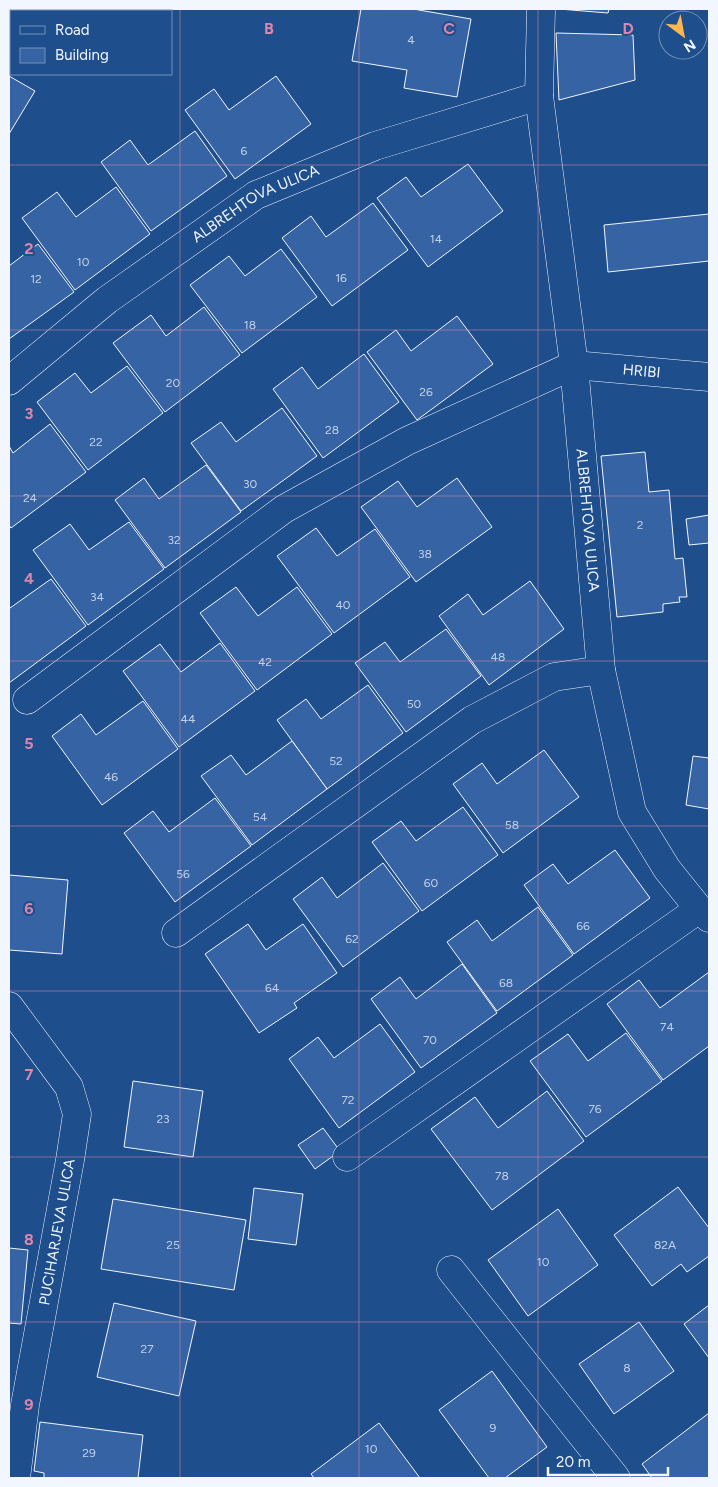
<svg xmlns="http://www.w3.org/2000/svg" width="718" height="1487" font-family="Figtree,sans-serif">
  <style>
    .building { fill: #3563a3; stroke: #f2f6ff }
    .lines { fill: none; stroke-linecap: round; stroke-linejoin: round }
    .minor-casing { stroke: #f2f6ff; stroke-width: 29 }
    .minor { stroke: #1f4e8c; stroke-width: 28 }
    .grid { fill: none; stroke: #da87ad; stroke-width: 1; stroke-opacity: 0.55 }
    .labels { text-anchor: middle; dominant-baseline: central; stroke-width: 4; stroke-linejoin: round; paint-order: stroke }
    .number-label { font-size: 12px; fill: #c3d1e8 }
    .street-label { font-size: 15px; fill: #f2f6ff; stroke: #1f4e8c }
    .grid-label { font-size: 16px; text-anchor: middle; font-weight: bold; fill: #da87ad; stroke: #1f4e8c; stroke-width: 4; stroke-linejoin: round; paint-order: stroke }
  </style>
  <rect width="100%" height="100%" fill="#1f4e8c"/>
  <g class="building">
    <polygon points="9,9 82,9 81,11 11,11 11,47 9,46"/>
    <polygon points="361,9 413,9 471,19 457,97 404,88 407,70 352,61"/>
    <polygon points="559,9 609,9 608,13"/>
    <polygon points="556,33 633,35 635,80 559,100"/>
    <polygon points="9,76 35,91 9,134"/>
    <polygon points="276,76 311,124 235,179 185,110 214,89 229,110"/>
    <polygon points="195,131 227,176 151,231 101,162 130,140 148,165"/>
    <polygon points="468,164 503,211 428,267 377,198 406,177 421,197"/>
    <polygon points="116,187 150,234 75,290 22,218 57,192 76,217"/>
    <polygon points="373,203 408,250 332,306 282,238 311,216 326,237"/>
    <polygon points="709,214 709,261 608,272 604,225"/>
    <polygon points="38,244 74,292 9,339 9,266"/>
    <polygon points="281,249 317,297 242,353 190,285 229,256 245,276"/>
    <polygon points="204,307 240,355 165,412 113,343 151,315 166,336"/>
    <polygon points="457,316 493,364 417,420 367,352 396,330 411,351"/>
    <polygon points="364,354 399,402 323,458 273,389 302,367 318,389"/>
    <polygon points="127,366 163,413 88,470 37,402 75,373 91,393"/>
    <polygon points="282,408 317,456 241,511 191,443 221,422 236,442"/>
    <polygon points="50,424 86,472 11,528 9,525 9,446 13,453"/>
    <polygon points="645,452 649,492 669,490 675,559 683,558 687,597 679,597 680,602 663,604 663,612 617,617 601,456"/>
    <polygon points="206,465 241,512 165,568 115,500 144,478 159,499"/>
    <polygon points="457,478 492,527 416,582 361,507 398,481 417,507"/>
    <polygon points="709,515 709,543 689,545 686,519"/>
    <polygon points="129,522 164,569 88,625 33,550 70,524 89,550"/>
    <polygon points="316,528 337,556 375,529 410,577 334,633 277,556"/>
    <polygon points="51,579 86,626 9,683 9,607 10,608"/>
    <polygon points="530,581 564,629 489,685 439,616 468,594 483,615"/>
    <polygon points="236,587 258,616 297,587 332,634 257,690 200,613"/>
    <polygon points="446,629 481,676 406,732 355,663 385,642 400,662"/>
    <polygon points="220,643 255,691 179,747 123,671 160,644 181,672"/>
    <polygon points="368,685 403,733 327,789 277,720 306,699 321,719"/>
    <polygon points="143,701 178,749 102,805 52,736 81,714 96,735"/>
    <polygon points="292,741 327,789 252,845 201,776 231,755 246,775"/>
    <polygon points="544,750 579,797 503,853 453,784 482,763 497,784"/>
    <polygon points="693,756 709,758 709,809 686,805"/>
    <polygon points="215,798 251,846 175,902 124,833 153,811 169,832"/>
    <polygon points="463,807 498,855 422,911 372,842 401,821 416,841"/>
    <polygon points="615,850 650,898 574,954 524,885 553,864 568,884"/>
    <polygon points="383,863 419,911 343,967 293,899 322,877 337,898"/>
    <polygon points="9,875 68,880 62,954 9,950"/>
    <polygon points="538,907 573,955 497,1011 447,942 477,920 492,941"/>
    <polygon points="248,924 266,950 303,924 337,973 294,1003 297,1008 259,1033 205,954"/>
    <polygon points="462,964 497,1013 421,1068 371,999 400,977 416,999"/>
    <polygon points="709,972 709,1046 663,1080 607,1004 639,980 660,1008"/>
    <polygon points="380,1024 415,1072 339,1128 289,1059 318,1037 334,1058"/>
    <polygon points="626,1033 662,1081 586,1137 530,1061 568,1034 588,1061"/>
    <polygon points="133,1081 203,1091 193,1157 124,1147"/>
    <polygon points="547,1091 584,1141 492,1210 431,1129 475,1097 498,1128"/>
    <polygon points="323,1128 340,1151 315,1169 298,1145"/>
    <polygon points="678,1187 709,1228 709,1256 687,1272 681,1264 652,1286 614,1235"/>
    <polygon points="254,1188 303,1194 296,1245 248,1239"/>
    <polygon points="113,1199 246,1220 234,1290 101,1269"/>
    <polygon points="558,1209 598,1265 528,1316 488,1260"/>
    <polygon points="9,1248 28,1250 21,1324 9,1323"/>
    <polygon points="114,1303 196,1321 179,1396 97,1377"/>
    <polygon points="709,1305 709,1358 684,1324"/>
    <polygon points="639,1322 674,1371 614,1414 579,1364"/>
    <polygon points="492,1371 547,1447 505,1478 489,1478 439,1410"/>
    <polygon points="709,1413 709,1478 652,1478 642,1464"/>
    <polygon points="40,1422 143,1435 138,1478 44,1478 44,1473 34,1471"/>
    <polygon points="379,1423 420,1478 314,1478 311,1474"/>
  </g>
  <g class="lines">
    <g class="minor-casing">
      <g id="minor">
        <path id="s1" d="M541,9L539,96L574,365L601,670L632,812L667,869L699,909L709,918"/>
        <path id="s2" d="M9,381L107,300L256,195L375,146L539,96"/>
        <path id="s3" d="M27,700L284,509L407,441L574,365L709,377"/>
        <polyline points="176,933 472,720 554,677 601,670"/>
        <polyline points="9,1006 69,1087 77,1114 70,1160 25,1405 16,1478"/>
        <polyline points="347,1157 699,909"/>
        <polyline points="451,1270 616,1478"/>
      </g>
    </g>
    <use href="#minor" class="minor"/>
  </g>
  <path class="grid" d="M180,9V1478M359,9V1478M538,9V1478M9,165H709M9,330H709M9,496H709M9,661H709M9,826H709M9,991H709M9,1157H709M9,1322H709"/>
  <g class="labels">
    <g class="number-label">
      <text x="411" y="40">4</text>
      <text x="244" y="151">6</text>
      <text x="436" y="239">14</text>
      <text x="83" y="262">10</text>
      <text x="341" y="278">16</text>
      <text x="36" y="279">12</text>
      <text x="250" y="325">18</text>
      <text x="173" y="383">20</text>
      <text x="426" y="392">26</text>
      <text x="332" y="430">28</text>
      <text x="96" y="442">22</text>
      <text x="250" y="484">30</text>
      <text x="30" y="498">24</text>
      <text x="640" y="525">2</text>
      <text x="174" y="540">32</text>
      <text x="425" y="554">38</text>
      <text x="97" y="597">34</text>
      <text x="343" y="605">40</text>
      <text x="498" y="657">48</text>
      <text x="265" y="662">42</text>
      <text x="414" y="704">50</text>
      <text x="188" y="719">44</text>
      <text x="336" y="761">52</text>
      <text x="111" y="777">46</text>
      <text x="260" y="817">54</text>
      <text x="512" y="825">58</text>
      <text x="183" y="874">56</text>
      <text x="431" y="883">60</text>
      <text x="583" y="926">66</text>
      <text x="352" y="939">62</text>
      <text x="506" y="983">68</text>
      <text x="272" y="988">64</text>
      <text x="667" y="1027">74</text>
      <text x="430" y="1040">70</text>
      <text x="348" y="1100">72</text>
      <text x="595" y="1109">76</text>
      <text x="163" y="1119">23</text>
      <text x="502" y="1176">78</text>
      <text x="173" y="1245">25</text>
      <text x="665" y="1245">82A</text>
      <text x="543" y="1262">10</text>
      <text x="147" y="1349">27</text>
      <text x="627" y="1368">8</text>
      <text x="493" y="1428">9</text>
      <text x="371" y="1449">10</text>
      <text x="89" y="1453">29</text>
    </g>
    <g class="street-label">
      <text stroke="none"><textPath href="#s2" startOffset="305">ALBREHTOVA ULICA</textPath></text>
      <text stroke="none"><textPath href="#s3" startOffset="712">HRIBI</textPath></text>
      <text stroke="none"><textPath href="#s1" startOffset="514">ALBREHTOVA ULICA</textPath></text>
      <text transform="translate(57 1232) rotate(-80)">PUCIHARJEVA ULICA</text>
    </g>
  </g>
  <g class="grid-label">
    <text x="269" y="34">B</text>
    <text x="449" y="34">C</text>
    <text x="628" y="34">D</text>
    <text x="29" y="254">2</text>
    <text x="29" y="419">3</text>
    <text x="29" y="584">4</text>
    <text x="29" y="749">5</text>
    <text x="29" y="914">6</text>
    <text x="29" y="1080">7</text>
    <text x="29" y="1245">8</text>
    <text x="29" y="1410">9</text>
  </g>
  <rect width="718" height="1487" fill="none" stroke="#f2f6ff" stroke-width="20"/>
  <rect x="10" y="10" width="162" height="65" fill="#1f4e8c" stroke="#7391ba"/>
  <rect x="20" y="26" width="25" height="8" fill="#1f4e8c" stroke="#7391ba"/>
  <text x="55" y="35" font-size="15" fill="#f2f6ff">Road</text>
  <rect x="20" y="48" width="25" height="15" fill="#3563a3" stroke="#7391ba"/>
  <text x="55" y="60" font-size="15" fill="#f2f6ff">Building</text>
  <g transform="translate(683 35) rotate(148)"><circle r="24" fill="#1f4e8c" stroke="#7391ba"/>
  <path d="M0-4L9 19L0 12L-9 19Z" fill="#ffb74d"/>
  <text y="-8" font-size="14" font-weight="bold" text-anchor="middle" fill="#f2f6ff">N</text>
  </g>
  <path d="M548 1467v8h120v-8" fill="none" stroke="#f2f6ff" stroke-width="2.5"/>
  <text x="556" y="1467" font-size="15" fill="#f2f6ff" stroke="#1f4e8c" stroke-width="4" paint-order="stroke">20 m</text>
</svg>
